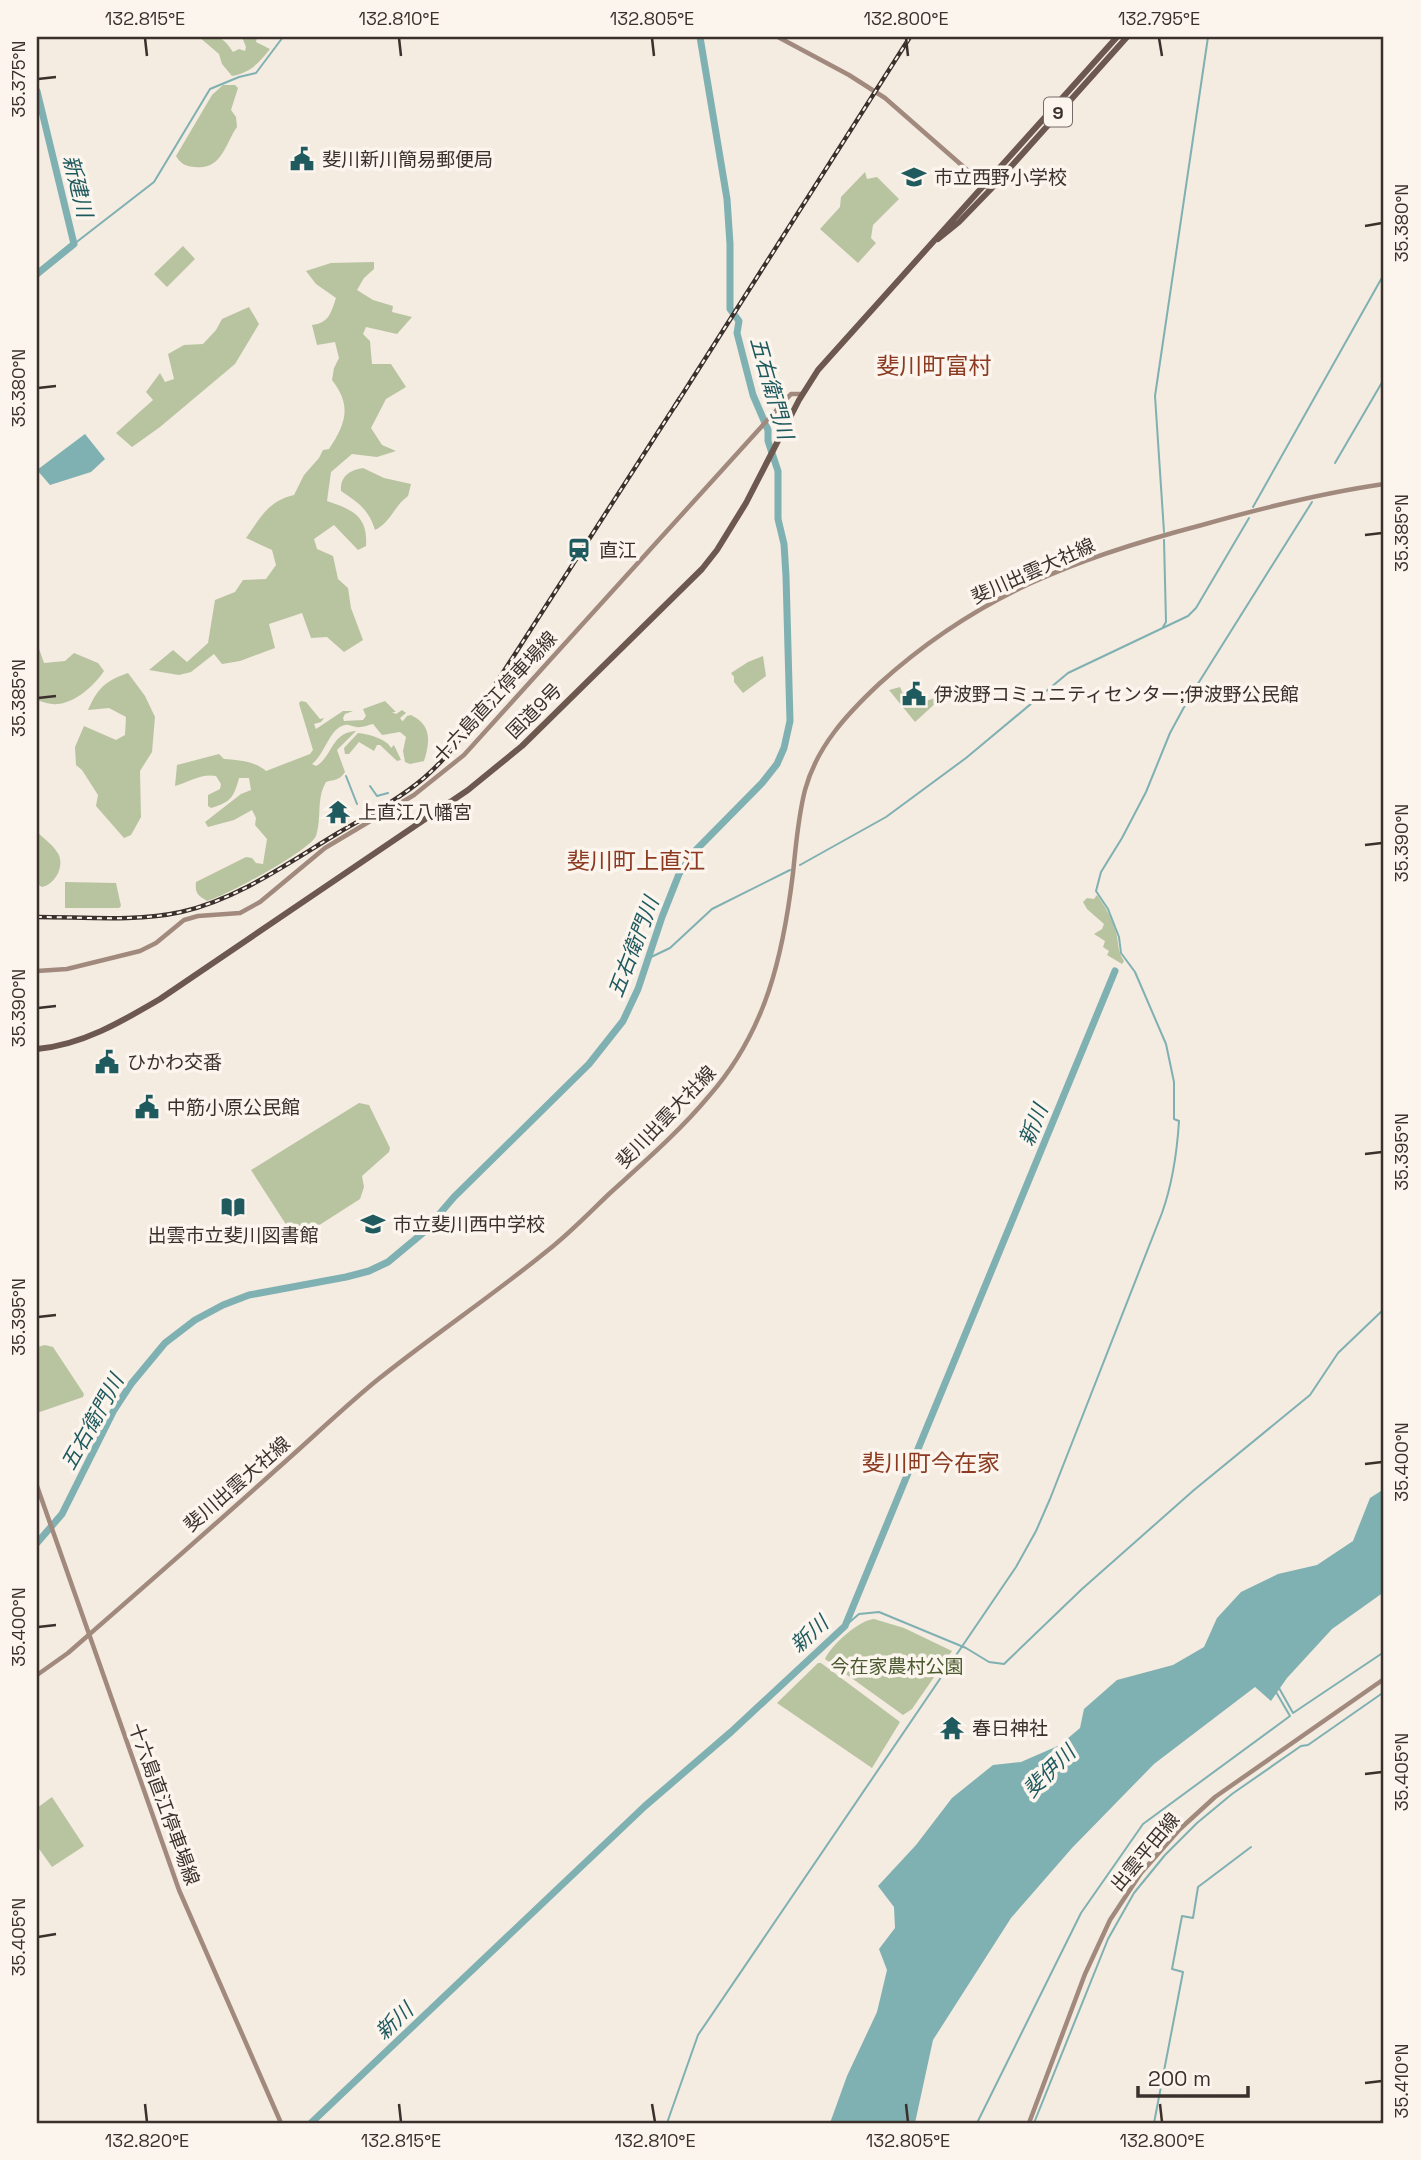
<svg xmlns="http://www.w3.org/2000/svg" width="1421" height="2160" font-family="'Space Grotesk','Noto Sans JP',sans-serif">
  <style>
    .green { fill: #b8c4a0 }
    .water { fill: #7fb0b2 }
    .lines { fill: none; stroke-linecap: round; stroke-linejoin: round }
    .stream { stroke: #7fb0b2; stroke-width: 2 }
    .river { stroke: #7fb0b2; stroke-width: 7 }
    .secondary { stroke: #a18a7d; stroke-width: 4.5 }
    .trunk { stroke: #6c584f; stroke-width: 6 }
    .rail-casing { stroke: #3b302b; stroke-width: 4.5 }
    .rail { stroke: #fbf5ee; stroke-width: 2; stroke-dasharray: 5; stroke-linecap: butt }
    .ticks { fill: none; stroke: #3b302b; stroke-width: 2.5 }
    .labels { text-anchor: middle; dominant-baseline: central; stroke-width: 7; stroke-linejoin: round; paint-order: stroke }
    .shield { fill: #fbf5ee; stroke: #756b66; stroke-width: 2 }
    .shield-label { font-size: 18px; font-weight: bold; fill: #3b302b }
    .poi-label { font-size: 19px; fill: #3b302b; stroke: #fbf5ee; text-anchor: start }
    .street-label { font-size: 19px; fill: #3b302b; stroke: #fbf5ee }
    .park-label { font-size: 19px; fill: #4a5a2e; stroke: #fbf5ee }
    .water-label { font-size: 21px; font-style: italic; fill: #1f5a5e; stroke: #fbf5ee }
    .quarter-label { font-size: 23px; fill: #8c3b22; stroke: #fbf5ee }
    .neatline { fill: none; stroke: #3b302b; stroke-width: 2.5 }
    .ticks-label { font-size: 18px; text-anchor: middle; fill: #3b302b }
  </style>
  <rect width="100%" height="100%" fill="#f4ebe1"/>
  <g class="green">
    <path d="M199,37C219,37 222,35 233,52L239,49L245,51L246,47L242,37H257L256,42L270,49C258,64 251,72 232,76L222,64L219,54Z"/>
    <path d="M223,85H235L238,88L231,110L236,117L237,127C225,144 222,170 195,167C186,167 180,163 176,156L212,95Z"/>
    <polygon points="865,172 867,179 877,177 899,199 873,225 871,238 876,243 858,263 820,229 840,207 841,197"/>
    <polygon points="183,246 195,259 167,287 154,274"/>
    <path d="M374,262V269L364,278L357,290L373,300L393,306L392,312L412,317L397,334L366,327L363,334L370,341L372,364H391L406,387L386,399L371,428L382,445L396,451L377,457L352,454L331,472L327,501C353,510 368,516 366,546L358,550L334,525L314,539L317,549L333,556L338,579L348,588L351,608L363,640L344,652L327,637L311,638L302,613L269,624L275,648L240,661L222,664L214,654L191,672L179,675L149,670L173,650L187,662L208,643L215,600L235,592L243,580L266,579L276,565L272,550L246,538C261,517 268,501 294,495L304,475L319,458L323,450L329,449C346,423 352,406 332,380L334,368L339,358L335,342L317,345L312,325C329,323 331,313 336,298L316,284L306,271L331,263Z"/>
    <polygon points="249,307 259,324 235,364 160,427 132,447 116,433 153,400 146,392 160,373 165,382 174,379 168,354 184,345 203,344 216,330 222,319"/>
    <path d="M363,468L384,478L411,484L408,496C394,506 391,522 375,530C369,510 358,502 341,491C340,476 350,470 363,468Z"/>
    <path d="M37,643L44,663L65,661L74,653L98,663L104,671C94,686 75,703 57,704C51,705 44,702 39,701L37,703Z"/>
    <polygon points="763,656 766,676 743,693 734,682 734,677 731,673 748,662"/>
    <path d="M128,673L145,696L155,717L152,752L140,771L141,817L131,835L124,838L96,806L98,795L82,770L76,765L75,747L84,726L116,740L125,735L126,717L109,708L88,710C98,688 105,681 128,673Z"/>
    <polygon points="900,687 903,694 912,691 917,704 935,698 938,701 915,722 889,690"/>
    <path d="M301,701L306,702L320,719L324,718L321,722L314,724L316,729L343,711H353L345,714L343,718L344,721L363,720L366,716L363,709L385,701L396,712H392L396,714L402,710L406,713L400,718L403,722L398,727L407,716L411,715C432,725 430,742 424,761L410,764L405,762L403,751L406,737L400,732L382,735L373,724C368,725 362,728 356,727C354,727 347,724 345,725C330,727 324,756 312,764L316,766C333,757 330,733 356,731L337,750L345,772C339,781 335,779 326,782C316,799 322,818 316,836C309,851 226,896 207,901C197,895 195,893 196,882L246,857L252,858L256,863L263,864L267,839L255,825L256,818L252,810L234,820L208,827L205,822L241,794L251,790L249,778H239C234,797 231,802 211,808L208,806V795L220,789L221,784L216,776C201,773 187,783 175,786L177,765L219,754L224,759C238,760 255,761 266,771L310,754L313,750L300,707L299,703Z"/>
    <path d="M358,733C368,734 387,739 391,748L394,745L401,760L397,761L380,745H377L374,751L359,742L349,754H345L344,748Z"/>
    <path d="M37,832C43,838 52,844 57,852C66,864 56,884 42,887L37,884Z"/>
    <polygon points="65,882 116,883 121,906 119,908 65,908"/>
    <path d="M1097,895C1105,906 1112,918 1116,932C1119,943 1117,951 1124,961L1122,964L1107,955L1109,951L1103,947L1105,941L1094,934L1102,929L1104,924L1087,909L1083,902L1087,898L1094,899Z"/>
    <polygon points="359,1103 369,1105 390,1148 389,1152 362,1176 364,1187 360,1199 296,1240 251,1170"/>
    <polygon points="45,1345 53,1347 84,1394 83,1397 37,1413 37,1347"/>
    <path d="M874,1619L904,1628L952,1651L912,1709L903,1715L825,1659C831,1645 859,1620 874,1619Z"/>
    <polygon points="818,1663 821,1663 900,1722 872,1768 777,1703"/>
    <polygon points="52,1797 84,1846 52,1867 37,1846 37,1808"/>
  </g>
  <g class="water">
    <polygon points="85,434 105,459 91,472 50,485 37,470"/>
    <polygon points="1384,1489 1384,1592 1332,1629 1287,1678 1271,1701 1255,1687 1154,1764 1072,1848 1011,1918 933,2040 915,2123 830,2123 847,2076 877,2012 887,1970 879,1949 895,1928 894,1907 878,1886 916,1845 952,1798 993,1765 1021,1762 1060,1745 1080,1728 1084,1709 1117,1680 1173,1665 1204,1647 1217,1618 1241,1592 1278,1574 1317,1565 1353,1541 1370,1498"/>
  </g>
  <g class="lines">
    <g class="stream">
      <polyline points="74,244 154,182 210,89 239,77 256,73 283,37"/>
      <polyline points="1335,463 1384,379"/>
      <polyline points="1253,507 1384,274"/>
      <polyline points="1164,532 1155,396 1208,37"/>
      <polyline points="1163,627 1166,622 1164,540"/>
      <polyline points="346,776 357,804"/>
      <polyline points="370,786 377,796 388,793"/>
      <polyline points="800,865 886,817 966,758 1068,673 1188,616 1196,608 1249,518"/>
      <polyline points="649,958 670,948 712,909 790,870"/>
      <polyline points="845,1626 859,1614 879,1612 966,1648 989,1662 1004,1664 1082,1589 1194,1490 1310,1395 1338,1353 1384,1309"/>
      <polyline points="1279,1688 1293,1713 1384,1652"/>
      <path d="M667,2123L698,2035L1016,1567L1036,1531L1050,1499L1162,1213C1173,1182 1177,1153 1179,1121L1174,1119V1082L1166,1044L1135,972L1121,953L1119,937L1108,909L1096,891L1101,872L1122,838L1146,792L1170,733L1189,698L1312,502"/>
      <polyline points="977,2123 1081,1913 1143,1824 1290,1716 1276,1692"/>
      <polyline points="1034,2123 1108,1939 1134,1893 1165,1855 1197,1823 1232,1794 1301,1746 1308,1745 1384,1692"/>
      <polyline points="1154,2123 1183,1972 1172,1969 1182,1916 1193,1918 1198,1887 1251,1847"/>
    </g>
    <g class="river">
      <polyline points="37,91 74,244 37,274"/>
      <polyline points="37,1543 62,1514 114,1410 131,1384 165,1343 195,1320 223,1305 249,1295 346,1277 369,1271 388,1262 424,1232 454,1197 589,1064 623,1021 638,989 662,917 679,874 695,851 762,783 777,764 784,748 790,721 786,576 784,544 778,519 778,471 768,441 768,430 753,395 737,333 739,321 730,309 730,244 727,199 700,37"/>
      <polyline points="311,2123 645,1806 731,1732 845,1626 1115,971"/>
    </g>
    <g class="secondary">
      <polyline points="778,37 849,75 885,98 990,190"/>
      <polyline points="37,971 67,969 140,951 156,943 184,920 198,916 240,913 260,902 325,848 414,795 464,755 791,394 802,394"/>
      <polyline points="37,1486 179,1890 281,2123"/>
      <path d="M37,1675L68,1653C138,1592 209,1530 278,1468C311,1439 342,1409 376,1381C432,1336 492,1296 547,1251C569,1234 589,1213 609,1194C643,1163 679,1132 709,1096C766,1031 783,956 793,873C796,845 798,817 805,790C817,746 847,714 879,684C977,595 1076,558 1202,525C1262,508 1322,493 1384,484"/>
      <polyline points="1029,2123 1085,1974 1110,1920 1141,1873 1180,1829 1215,1797 1384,1679"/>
    </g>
    <g class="trunk">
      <polyline points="938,239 959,222 990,190 1127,37"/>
      <path d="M37,1049C82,1045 121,1022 160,999L468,790L522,746L702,569L717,550L746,503L799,400L818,370L1117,37"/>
    </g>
    <g class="rail-casing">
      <g id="rail">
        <polyline points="675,406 910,37"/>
        <path d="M37,917C83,917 136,922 181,912C238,899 288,863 338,833C367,816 398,800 424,778C440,764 454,748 466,730L680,398"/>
        <polyline points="1381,2123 1384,2120"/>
      </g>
    </g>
    <use href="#rail" class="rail"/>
  </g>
  <path class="ticks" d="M145,38L147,56M399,38L401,56M652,38L654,56M906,38L908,56M1159,38L1162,56M38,79L56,77M1365,226L1382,223M38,388L56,386M1365,535L1382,533M38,698L56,696M1365,845L1382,843M38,1008L56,1006M1365,1154L1382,1152M38,1317L56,1315M1365,1464L1382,1462M38,1627L56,1625M1365,1774L1382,1772M38,1937L56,1934M1365,2083L1382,2081M145,2104L147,2122M399,2104L401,2122M652,2104L655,2122M906,2104L908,2122M1160,2104L1162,2122"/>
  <defs>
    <g id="civic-bare" transform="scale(1.89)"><path d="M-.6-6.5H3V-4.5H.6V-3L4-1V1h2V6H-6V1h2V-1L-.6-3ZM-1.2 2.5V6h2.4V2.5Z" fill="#1f5a5e" stroke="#fbf5ee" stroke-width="2.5" paint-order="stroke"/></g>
    <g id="school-bare" transform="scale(1.89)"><path d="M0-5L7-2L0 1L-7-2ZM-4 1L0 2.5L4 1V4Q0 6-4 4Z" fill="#1f5a5e" stroke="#fbf5ee" stroke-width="2.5" paint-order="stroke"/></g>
    <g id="station-bare" transform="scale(1.89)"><path d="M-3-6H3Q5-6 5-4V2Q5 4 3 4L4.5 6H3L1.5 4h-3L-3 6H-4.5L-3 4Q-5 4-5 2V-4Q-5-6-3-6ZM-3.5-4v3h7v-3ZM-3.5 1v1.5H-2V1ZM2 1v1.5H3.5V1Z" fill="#1f5a5e" stroke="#fbf5ee" stroke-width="2.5" paint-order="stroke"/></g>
    <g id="temple-bare" transform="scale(1.89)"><path d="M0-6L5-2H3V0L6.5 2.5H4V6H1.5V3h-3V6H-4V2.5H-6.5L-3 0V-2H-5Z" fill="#1f5a5e" stroke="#fbf5ee" stroke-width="2.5" paint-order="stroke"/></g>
    <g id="library-bare" transform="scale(1.89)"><path d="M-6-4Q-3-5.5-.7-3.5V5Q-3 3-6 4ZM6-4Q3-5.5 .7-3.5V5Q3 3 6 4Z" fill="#1f5a5e" stroke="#fbf5ee" stroke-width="2.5" paint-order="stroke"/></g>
  </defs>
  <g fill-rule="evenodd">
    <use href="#civic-bare" x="302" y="159"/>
    <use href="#school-bare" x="914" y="177"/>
    <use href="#station-bare" x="579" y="550"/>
    <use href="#civic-bare" x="914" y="694"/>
    <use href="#temple-bare" x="338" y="812"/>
    <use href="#civic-bare" x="107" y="1062"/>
    <use href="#civic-bare" x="147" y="1107"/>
    <use href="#library-bare" x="233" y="1207"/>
    <use href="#school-bare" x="373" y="1224"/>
    <use href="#temple-bare" x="952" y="1728"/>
  </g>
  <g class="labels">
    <rect class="shield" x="1044" y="97.5" width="28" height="29" rx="5"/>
    <g class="shield-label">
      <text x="1058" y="112">9</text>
    </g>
    <g class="poi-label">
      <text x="322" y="159">斐川新川簡易郵便局</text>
      <text x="934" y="177">市立西野小学校</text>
      <text x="599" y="550">直江</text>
      <text x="934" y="694">伊波野コミュニティセンター;伊波野公民館</text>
      <text x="358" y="812">上直江八幡宮</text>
      <text x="127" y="1062">ひかわ交番</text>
      <text x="167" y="1107">中筋小原公民館</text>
      <text x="393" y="1224">市立斐川西中学校</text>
      <text x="233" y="1235" text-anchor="middle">出雲市立斐川図書館</text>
      <text x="972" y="1728">春日神社</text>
    </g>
    <g class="street-label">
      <text transform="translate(1033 571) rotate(-24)">斐川出雲大社線</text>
      <text transform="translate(495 697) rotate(-47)">十六島直江停車場線</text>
      <text transform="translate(534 711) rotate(-45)">国道9号</text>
      <text transform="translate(666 1117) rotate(-46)">斐川出雲大社線</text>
      <text transform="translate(237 1484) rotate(-41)">斐川出雲大社線</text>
      <text transform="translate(164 1804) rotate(70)">十六島直江停車場線</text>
      <text transform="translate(1145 1852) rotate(-50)">出雲平田線</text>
    </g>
    <g class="park-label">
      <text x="897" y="1666">今在家農村公園</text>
    </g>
    <g class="water-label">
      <text transform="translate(78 186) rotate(76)">新建川</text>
      <text transform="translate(772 388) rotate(74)">五右衛門川</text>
      <text transform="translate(633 947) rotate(-69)">五右衛門川</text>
      <text transform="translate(1033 1125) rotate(-68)">新川</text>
      <text transform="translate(92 1422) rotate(-61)">五右衛門川</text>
      <text transform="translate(809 1634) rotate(-42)">新川</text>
      <text transform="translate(1049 1771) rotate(-45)">斐伊川</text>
      <text transform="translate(394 2021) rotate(-43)">新川</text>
    </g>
    <g class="quarter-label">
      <text x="934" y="366">斐川町富村</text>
      <text x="636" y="861">斐川町上直江</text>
      <text x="931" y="1463">斐川町今在家</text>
    </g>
  </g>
  <rect width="1421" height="2160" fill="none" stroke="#fbf5ee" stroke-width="77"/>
  <path d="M1138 2086v10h110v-10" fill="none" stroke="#3b302b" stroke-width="3.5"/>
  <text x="1148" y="2086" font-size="21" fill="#3b302b" stroke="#fbf5ee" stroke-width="5" paint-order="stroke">200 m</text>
  <rect x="38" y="38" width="1344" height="2084" class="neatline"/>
  <g class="ticks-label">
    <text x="145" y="25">132.815°E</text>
    <text x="399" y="25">132.810°E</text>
    <text x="652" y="25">132.805°E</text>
    <text x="906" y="25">132.800°E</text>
    <text x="1159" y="25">132.795°E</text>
    <text transform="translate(19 79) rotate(-90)" y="6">35.375°N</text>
    <text transform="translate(1402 223) rotate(-90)" y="6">35.380°N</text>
    <text transform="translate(19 388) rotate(-90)" y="6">35.380°N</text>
    <text transform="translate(1402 533) rotate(-90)" y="6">35.385°N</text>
    <text transform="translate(19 698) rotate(-90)" y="6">35.385°N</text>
    <text transform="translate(1402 843) rotate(-90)" y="6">35.390°N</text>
    <text transform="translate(19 1008) rotate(-90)" y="6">35.390°N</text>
    <text transform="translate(1402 1152) rotate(-90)" y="6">35.395°N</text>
    <text transform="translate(19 1317) rotate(-90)" y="6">35.395°N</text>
    <text transform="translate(1402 1462) rotate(-90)" y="6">35.400°N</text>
    <text transform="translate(19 1627) rotate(-90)" y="6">35.400°N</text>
    <text transform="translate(1402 1772) rotate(-90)" y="6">35.405°N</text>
    <text transform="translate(19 1937) rotate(-90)" y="6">35.405°N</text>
    <text transform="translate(1402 2081) rotate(-90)" y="6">35.410°N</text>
    <text x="147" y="2147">132.820°E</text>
    <text x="401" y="2147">132.815°E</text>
    <text x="655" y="2147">132.810°E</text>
    <text x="908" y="2147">132.805°E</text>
    <text x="1162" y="2147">132.800°E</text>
  </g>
</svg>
